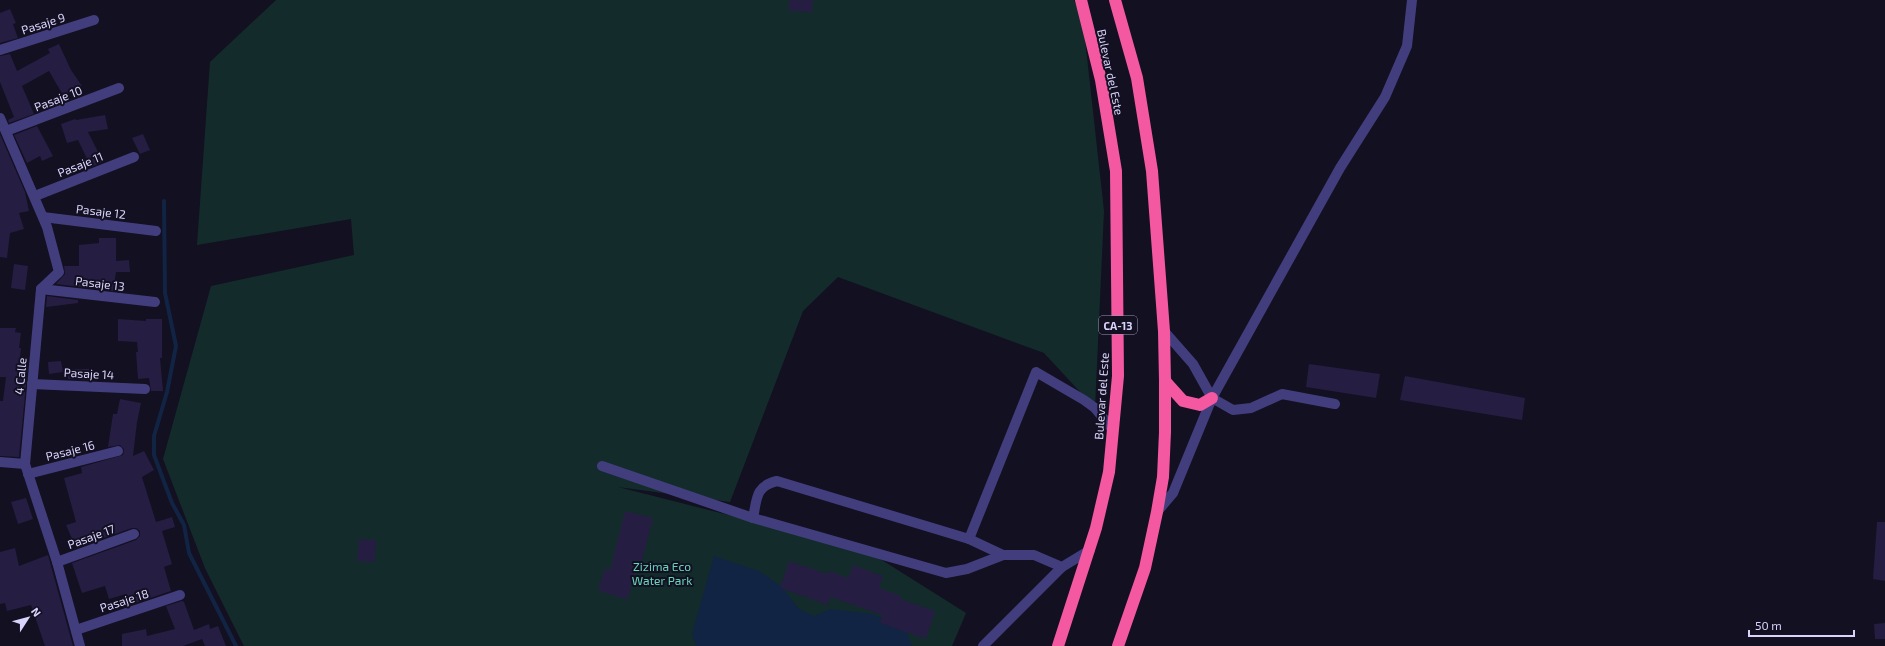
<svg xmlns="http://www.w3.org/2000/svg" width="1885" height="646" font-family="'Exo 2',sans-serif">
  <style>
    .green { fill: #132c2b }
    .water { fill: #112444 }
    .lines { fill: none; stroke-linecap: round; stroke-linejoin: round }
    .stream { stroke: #112444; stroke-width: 4 }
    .building { fill: #251d42 }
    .minor { stroke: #423e7e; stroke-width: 10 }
    .highway { stroke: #f358a0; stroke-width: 12 }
    .labels { text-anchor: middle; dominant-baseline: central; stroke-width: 4; stroke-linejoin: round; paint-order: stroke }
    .shield { fill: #131022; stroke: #9e99bb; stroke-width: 1 }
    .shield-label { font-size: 11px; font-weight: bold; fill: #d9d4fc }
    .street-label { font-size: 12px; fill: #d9d4fc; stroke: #131022 }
    .park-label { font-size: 12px; fill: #65d7bc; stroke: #131022 }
  </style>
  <rect width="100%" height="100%" fill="#131022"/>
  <polygon class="green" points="276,0 1074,0 1083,21 1104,211 1095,408 1044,353 838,277 803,311 730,502 618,487 866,550 966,613 952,646 244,646 205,568 163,459 211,286 354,255 351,219 197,245 210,62"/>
  <polygon class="water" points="714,556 759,571 781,586 799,609 814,616 830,609 873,614 906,631 912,646 696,646 692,634"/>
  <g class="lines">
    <polyline class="stream" points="164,201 165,293 176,346 167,392 154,436 154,455 172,503 184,525 189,553 236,646"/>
  </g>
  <g class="building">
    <polygon points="789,0 813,0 812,12 789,11"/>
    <polygon points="10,9 16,23 13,24 18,38 0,43 0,13"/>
    <polygon points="59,44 71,70 82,86 64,97 49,71 22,86 34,114 9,123 8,120 14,117 0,82 0,56 10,54 17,71 50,53 48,49"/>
    <polygon points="105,115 108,129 88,132 103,162 91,167 78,140 67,143 61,124 75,119 76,120"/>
    <polygon points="37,126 53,156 42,161 40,156 27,163 14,135"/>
    <polygon points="0,134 25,192 29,211 19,213 24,229 10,233 7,258 0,257"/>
    <polygon points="143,134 150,150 140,154 132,138"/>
    <polygon points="99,238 116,238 116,261 129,260 130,272 116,272 113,291 56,284 65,274 64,266 79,266 79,245 99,243"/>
    <polygon points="14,264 28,266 25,290 11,288"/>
    <polygon points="47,296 78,300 78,303 46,307"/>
    <polygon points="118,319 146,321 146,319 162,319 162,358 160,358 163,391 151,391 149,378 138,379 136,352 138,352 137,342 118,341"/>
    <polygon points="0,328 16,328 15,332 21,333 19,348 21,348 19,364 28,365 19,457 0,456 0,401 3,401 6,377 0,377"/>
    <polygon points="61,361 63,372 49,374 48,362"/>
    <polygon points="1309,364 1380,374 1376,398 1306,387"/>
    <polygon points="68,369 89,369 89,380 68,379"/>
    <polygon points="1405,376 1525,398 1522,420 1400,400"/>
    <polygon points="120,399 141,403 137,422 133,456 144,451 154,470 142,477 156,522 172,517 175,527 162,531 172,564 164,567 171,591 129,605 126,594 109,599 105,586 82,593 72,563 136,540 140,536 140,531 136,528 132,528 76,548 66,525 76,522 64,478 82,473 81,467 123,455 124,449 120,445 108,447 113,414 117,414"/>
    <polygon points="26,498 33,519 18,524 11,502"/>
    <polygon points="625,511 653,518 639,572 636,572 627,600 598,590 605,568 610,570"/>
    <polygon points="1877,522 1885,522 1885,581 1873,579"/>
    <polygon points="359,539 376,540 375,562 357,561"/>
    <polygon points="15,548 19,566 48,555 73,646 45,646 31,605 7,611 5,603 0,604 0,552"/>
    <polygon points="789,561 828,574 829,571 848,578 853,565 883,576 879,588 901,596 900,599 935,611 926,639 880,623 882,615 830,597 828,605 780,588"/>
    <polygon points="182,601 184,602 194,630 209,624 210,629 218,626 226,646 205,646 202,639 183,646 122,646 122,634 146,629 147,636 175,629 166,606"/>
    <polygon points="1885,623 1885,639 1875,639 1874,624"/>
  </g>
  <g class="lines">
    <g class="minor">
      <polyline points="0,50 94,20"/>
      <polyline points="0,118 47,227 59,272 41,289 25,464 57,562 80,646"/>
      <polyline points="6,131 119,88"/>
      <polyline points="35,196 134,157"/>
      <polyline points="43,217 156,231"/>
      <polyline points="41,289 155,302"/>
      <polyline points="1164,331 1193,364 1212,398 1233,410 1251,408 1282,394 1335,404"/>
      <polyline points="32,384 145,389"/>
      <polyline points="0,462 25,464"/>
      <polyline points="602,466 753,518 946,573 967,569 1003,555 1034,555 1062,567 1090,550"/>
      <polyline points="28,474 118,451"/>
      <polyline points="1157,512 1173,493 1212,398 1340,168 1385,97 1407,46 1412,0"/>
      <path d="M753,518C757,499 755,486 777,481L969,539L1003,555"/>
      <polyline points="969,539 1036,372 1084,400 1095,408 1113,430"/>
      <polyline points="57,562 134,534"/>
      <polyline points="76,630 180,595"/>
      <polyline points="983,646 1062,567"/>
    </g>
    <g class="highway">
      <polyline points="1115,0 1137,78 1152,171 1164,331 1165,381 1165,432 1163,477 1157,512 1145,568 1118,646"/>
      <polyline points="1165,381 1183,401 1200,405 1212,398"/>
      <polyline points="1058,646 1096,528 1109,472 1118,376 1116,171 1101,80 1081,0"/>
    </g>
  </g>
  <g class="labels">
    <rect class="shield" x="1099" y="316" width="38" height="18" rx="3"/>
    <g class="shield-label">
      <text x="1118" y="325">CA-13</text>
    </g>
    <g class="street-label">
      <text transform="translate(43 23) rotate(-18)">Pasaje 9</text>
      <text transform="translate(1111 72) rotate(78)">Bulevar del Este</text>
      <text transform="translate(58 98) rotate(-21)">Pasaje 10</text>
      <text transform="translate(80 164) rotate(-22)">Pasaje 11</text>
      <text transform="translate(101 211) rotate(7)">Pasaje 12</text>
      <text transform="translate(100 283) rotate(7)">Pasaje 13</text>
      <text transform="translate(89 373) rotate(3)">Pasaje 14</text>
      <text transform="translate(20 376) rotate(-85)">4 Calle</text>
      <text transform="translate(1101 396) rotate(-86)">Bulevar del Este</text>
      <text transform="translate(70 450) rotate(-14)">Pasaje 16</text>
      <text transform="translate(91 536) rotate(-20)">Pasaje 17</text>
      <text transform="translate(124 600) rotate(-18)">Pasaje 18</text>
    </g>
    <g class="park-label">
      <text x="662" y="566">Zizima Eco<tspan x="662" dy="14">Water Park</tspan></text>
    </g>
  </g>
  <g transform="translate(28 618) rotate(54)" stroke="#131022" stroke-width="3" paint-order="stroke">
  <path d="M0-3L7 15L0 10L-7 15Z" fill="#d9d4fc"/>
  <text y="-6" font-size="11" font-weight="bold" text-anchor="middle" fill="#d9d4fc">N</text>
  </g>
  <path d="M1749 630v6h105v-6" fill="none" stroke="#d9d4fc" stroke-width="2"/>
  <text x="1755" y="630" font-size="12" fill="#d9d4fc" stroke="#131022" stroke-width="3" paint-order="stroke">50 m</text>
</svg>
